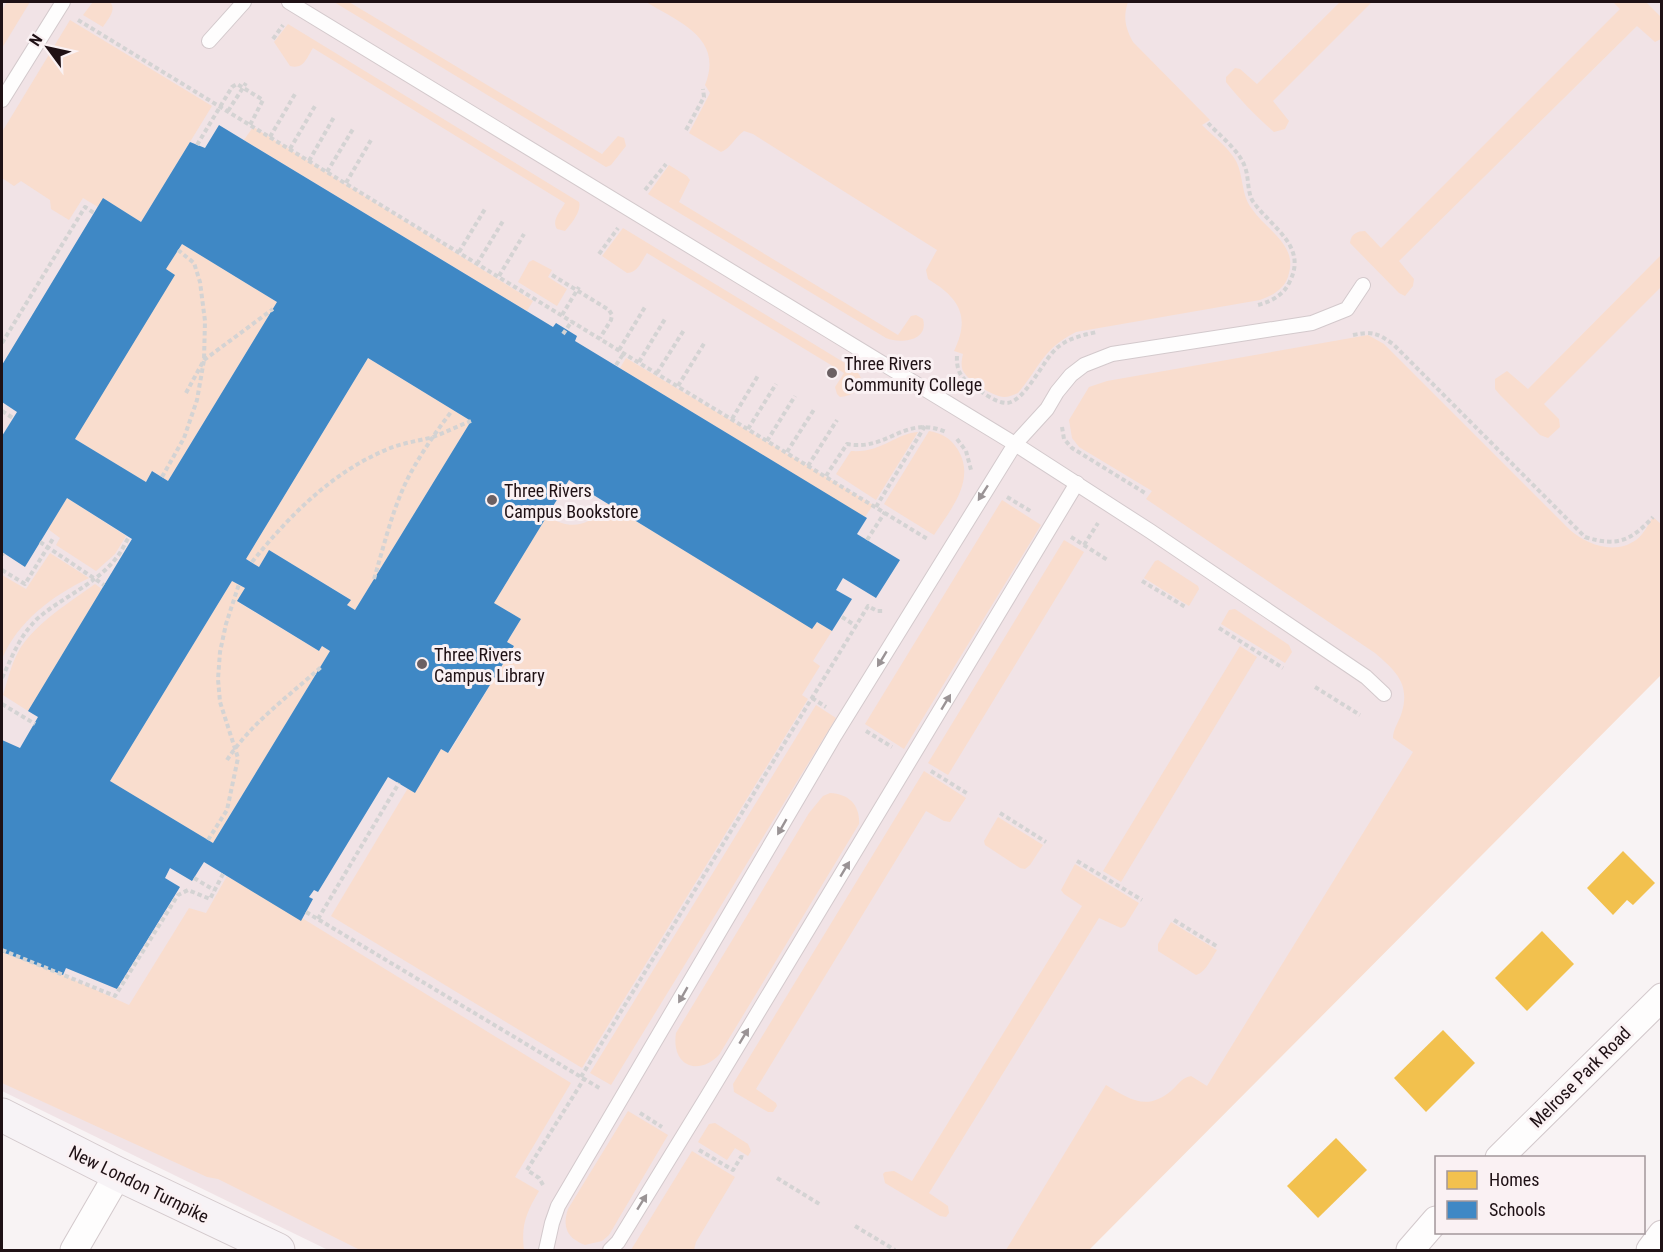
<svg xmlns="http://www.w3.org/2000/svg" width="1663" height="1252" font-family="'Roboto Condensed',sans-serif">
  <style>
    .built { fill: #f1e3e6 }
    .green { fill: #f9ddce }
    .homes { fill: #f2c14e }
    .schools { fill: #3f88c5; fill-rule: evenodd }
    .lines { fill: none; stroke-linecap: round; stroke-linejoin: round }
    .service-casing { stroke: #d3c9cc; stroke-width: 16 }
    .minor-casing { stroke: #d3c9cc; stroke-width: 29 }
    .secondary-casing { stroke: #d3c9cc; stroke-width: 35 }
    .path { stroke: #d4d3d3; stroke-width: 4; stroke-dasharray: 4.5 3; stroke-linecap: butt }
    .service { stroke: #fefdfd; stroke-width: 14 }
    .minor { stroke: #fefdfd; stroke-width: 27 }
    .secondary { stroke: #f7f3f6; stroke-width: 33 }
    .oneway { fill: #9a9395 }
    .poi-dot { fill: #6b6063; stroke: #faf1f3; stroke-width: 2 }
    .labels { text-anchor: middle; dominant-baseline: central; stroke-width: 6; stroke-linejoin: round; paint-order: stroke }
    .poi-label { font-size: 18px; fill: #1f1115; stroke: #faf1f3; text-anchor: start }
    .street-label { font-size: 18px; fill: #1f1115; stroke: #faf1f3 }
  </style>
  <rect width="100%" height="100%" fill="#f8f3f4"/>
  <polygon class="built" points="2,2 1661,2 1661,671 1087,1250 328,1250 2,1091"/>
  <g class="green">
    <polygon points="7,2 30,2 2,48 2,10"/>
    <path d="M93,2H110C117,10 108,19 103,27L83,15Z"/>
    <polygon points="334,2 349,2 602,154 618,136 624,138 626,146 611,165 606,167"/>
    <path d="M646,2H1128C1123,17 1125,27 1133,42L1210,120L1202,125C1213,136 1229,148 1236,161C1244,177 1241,195 1252,209C1266,230 1297,244 1289,273C1286,288 1274,295 1260,300L1076,332C1042,349 1041,366 1018,393C1013,395 1009,397 1004,397C994,397 964,379 962,368C961,364 962,358 963,354L954,351C971,316 959,298 928,279L926,270L937,250L753,134L744,131C735,137 731,148 721,152L689,133L710,93L705,85C724,38 679,22 646,2Z"/>
    <path d="M1340,2H1372L1273,101L1289,121L1285,129L1274,132C1257,117 1240,100 1226,82V77L1235,68L1240,69L1257,84Z"/>
    <path d="M1613,2H1646L1661,17V39L1655,42L1637,26L1399,261L1414,279L1413,286L1405,296L1399,293L1350,243C1351,234 1357,231 1365,231L1381,248L1620,9Z"/>
    <polygon points="70,20 212,106 141,222 103,198 98,207 83,198 69,220 51,209 50,200 21,181 14,186 2,178 2,132"/>
    <path d="M288,24L579,202C582,211 571,224 565,231L557,229C551,220 561,211 565,203L313,48C307,57 304,70 290,66L274,42Z"/>
    <polygon points="253,127 533,301 527,311 244,140"/>
    <path d="M669,165L687,176L690,180L679,202L898,335L911,316L916,315L923,319C929,341 901,344 886,338L648,194Z"/>
    <path d="M623,228L853,368C871,383 858,395 840,397L837,394L835,387L844,373L647,253C642,260 638,273 627,273L602,256Z"/>
    <polygon points="182,244 277,302 168,481 153,471 146,482 75,439 166,269"/>
    <polygon points="1661,255 1661,287 1544,404 1559,419 1560,427 1548,438 1540,435 1500,395 1495,389 1495,379 1507,371 1528,389"/>
    <polygon points="533,260 552,270 548,277 567,289 557,306 518,282 529,262"/>
    <path d="M1368,335L1384,344L1570,530C1587,545 1615,555 1636,540C1643,535 1648,525 1653,517L1661,524V675L1089,1250H1006L1106,1085C1129,1099 1147,1112 1172,1090C1179,1084 1181,1078 1191,1076L1207,1086L1413,752L1393,738C1393,730 1398,723 1401,715C1411,685 1397,672 1375,653L1146,499L1152,491L1079,447L1072,438L1069,420L1089,387L1107,381Z"/>
    <polygon points="368,358 471,421 355,610 347,605 350,599 269,550 259,567 246,559"/>
    <polygon points="626,358 873,505 865,517 620,368"/>
    <path d="M929,431C940,433 949,437 956,447C978,478 951,509 934,535L884,504Z"/>
    <path d="M918,432L876,500L836,474L851,451C882,453 894,434 918,432Z"/>
    <polygon points="67,498 126,536 115,554 96,571 56,545 60,538 48,529"/>
    <polygon points="1002,500 1041,525 904,749 865,724"/>
    <path d="M606,503L812,628L817,622L832,631L813,661L820,666L802,695L808,699L582,1068L331,916L408,788L415,793L441,749L449,753L514,646L507,642L521,619L494,603L547,516C570,531 591,527 606,503Z"/>
    <polygon points="1064,540 1084,552 948,775 928,763"/>
    <path d="M50,553L89,578C52,596 18,621 2,659V575L26,589Z"/>
    <polygon points="1158,560 1198,586 1199,589 1189,606 1144,578 1155,561"/>
    <polygon points="232,581 245,588 238,602 319,651 322,646 330,651 213,843 110,781"/>
    <path d="M95,584L102,589L28,711L3,695C8,679 12,661 21,647C40,620 69,603 95,584Z"/>
    <polygon points="1235,609 1289,645 1292,652 1285,663 1221,624 1229,610"/>
    <polygon points="1240,646 1257,657 1121,882 1103,871"/>
    <polygon points="816,705 836,718 611,1085 590,1073"/>
    <polygon points="924,771 966,798 950,822 944,821 926,811 756,1089 776,1103 777,1106 773,1112 768,1112 734,1092 733,1084"/>
    <path d="M830,793C849,794 860,805 859,824L719,1055C697,1077 671,1065 676,1033L809,813L823,796Z"/>
    <polygon points="998,817 1043,845 1030,865 1025,869 1020,868 985,845 984,841"/>
    <polygon points="1075,864 1139,903 1125,926 1121,928 1099,918 929,1193 948,1206 949,1213 946,1217 940,1216 885,1183 883,1174 885,1172 894,1171 912,1181 1082,906 1064,894 1061,890"/>
    <path d="M227,876L302,918L571,1083L515,1177L539,1191C526,1213 521,1225 524,1250H360L218,1179L207,1177L2,1083V952L63,975L129,1005L189,908L206,913Z"/>
    <path d="M1171,922L1217,950C1211,959 1206,972 1196,975L1158,951V944Z"/>
    <path d="M628,1111L668,1135L609,1235L602,1241L585,1245C567,1238 562,1227 568,1209Z"/>
    <polygon points="715,1123 748,1144 751,1151 748,1156 735,1148 727,1160 698,1142 709,1124"/>
    <polygon points="692,1151 735,1177 696,1242 694,1250 631,1250"/>
  </g>
  <g class="homes">
    <polygon points="1623,851 1655,883 1633,905 1627,900 1613,915 1587,888"/>
    <polygon points="1542,931 1574,964 1527,1011 1495,978"/>
    <polygon points="1443,1030 1475,1063 1426,1112 1394,1078"/>
    <polygon points="1336,1138 1367,1170 1318,1218 1287,1186"/>
  </g>
  <path class="schools" d="M219,125L553,327L556,323L577,336L575,341L867,518L857,534L900,560L876,598L843,578L836,590L852,599L832,631L817,622L812,629L569,480L494,603L521,619L507,642L514,646L448,753L441,749L415,793L388,777L318,892L314,890L309,897L313,899L301,921L204,862L192,881L170,868L165,878L180,887L117,989L66,968L63,975L2,952V740L20,748L38,717L28,711L132,539L67,498L25,567L2,552V436L17,412L2,402V365L103,198L141,222L190,142L205,148ZM182,244L277,302L168,481L152,471L146,482L75,439L175,275L166,269ZM368,358L471,421L355,610L347,605L351,600L269,550L259,567L246,559ZM232,581L245,588L237,601L319,651L322,646L330,651L213,843L110,781Z"/>
  <g class="lines">
    <g class="service-casing">
      <g id="service">
        <polyline points="289,2 1015,444 1150,531 1366,677 1384,694"/>
        <polyline points="209,41 244,2"/>
        <polyline points="2,100 63,2"/>
        <polyline points="546,1250 552,1223 558,1206 835,735 1015,444 1047,409 1057,392 1071,375 1084,365 1112,354 1312,323 1347,309 1363,285"/>
        <polyline points="610,1250 618,1242 707,1097 1077,483"/>
      </g>
    </g>
    <g class="minor-casing">
      <g id="minor">
        <polyline points="1499,1158 1662,997"/>
        <polyline points="74,1250 118,1174"/>
        <polyline points="1410,1250 1436,1220"/>
        <polyline points="1650,1250 1662,1234"/>
      </g>
    </g>
    <g class="secondary-casing">
      <polyline id="secondary" points="2,1115 118,1174 278,1250"/>
    </g>
    <g class="path">
      <polyline points="78,20 929,540"/>
      <polyline points="273,39 283,25"/>
      <polyline points="228,111 246,83"/>
      <path d="M1208,123C1220,136 1239,150 1245,167C1249,178 1247,189 1252,200C1269,226 1308,245 1290,281C1284,295 1272,301 1258,305"/>
      <polyline points="686,130 704,97 703,89"/>
      <polyline points="270,137 295,94"/>
      <polyline points="197,145 232,87 237,84 263,100 250,125"/>
      <polyline points="290,149 315,106"/>
      <polyline points="309,161 334,117"/>
      <polyline points="327,172 353,129"/>
      <polyline points="346,183 371,140"/>
      <polyline points="645,190 666,164"/>
      <polyline points="459,252 485,209"/>
      <polyline points="599,254 618,228"/>
      <polyline points="477,264 503,221"/>
      <polyline points="552,275 609,310 612,315 611,320 600,338"/>
      <polyline points="499,276 524,234"/>
      <polyline points="562,315 579,287"/>
      <polyline points="563,334 572,321"/>
      <path d="M1353,335C1372,331 1377,333 1393,344L1585,537C1617,547 1631,541 1653,517"/>
      <polyline points="2,343 85,207 94,213"/>
      <polyline points="619,350 645,307"/>
      <path d="M957,356C956,373 963,380 977,389C985,394 995,402 1006,403C1025,403 1043,359 1058,347C1069,338 1083,335 1097,332"/>
      <polyline points="639,362 665,319"/>
      <polyline points="616,365 624,353"/>
      <polyline points="657,373 684,330"/>
      <polyline points="678,386 705,342"/>
      <polyline points="186,393 204,360 273,309"/>
      <polyline points="2,411 13,418"/>
      <polyline points="732,419 759,374"/>
      <polyline points="1062,427 1064,439 1072,448 1145,493"/>
      <polyline points="748,429 776,384"/>
      <polyline points="957,439 966,451 971,470"/>
      <polyline points="767,441 795,396"/>
      <polyline points="787,452 815,408"/>
      <polyline points="808,466 837,420"/>
      <path d="M826,476L847,444C888,452 904,414 946,432"/>
      <polyline points="162,477 184,438 197,400 204,360 205,321 200,282 194,263 178,250"/>
      <polyline points="1007,497 1032,512"/>
      <polyline points="876,507 925,426"/>
      <polyline points="1071,537 1109,561"/>
      <polyline points="867,540 885,512"/>
      <polyline points="40,542 104,585"/>
      <polyline points="1084,545 1098,523"/>
      <polyline points="2,555 3,553"/>
      <path d="M252,562C289,516 332,472 388,449C402,443 418,441 433,437C446,432 458,426 471,421"/>
      <polyline points="2,570 25,584 54,537"/>
      <path d="M374,579C384,546 392,510 408,478C420,455 435,433 451,412"/>
      <polyline points="1142,581 1187,608"/>
      <polyline points="842,617 856,626"/>
      <polyline points="1219,628 1283,668"/>
      <path d="M2,678C13,655 19,637 37,619C62,597 97,584 117,557C122,551 125,543 129,537"/>
      <polyline points="1315,687 1360,715"/>
      <polyline points="812,698 826,707"/>
      <polyline points="2,704 35,724"/>
      <polyline points="866,731 892,747"/>
      <path d="M227,760C251,723 289,696 321,667"/>
      <polyline points="931,771 968,794"/>
      <polyline points="1000,813 1046,842"/>
      <polyline points="208,840 227,810 238,758 220,702 218,679 220,652 226,624 239,584"/>
      <polyline points="1077,861 1142,900"/>
      <polyline points="194,878 214,890"/>
      <polyline points="306,912 601,1089"/>
      <polyline points="318,919 399,783"/>
      <polyline points="1174,920 1218,947"/>
      <polyline points="2,950 115,996 178,895 188,890 210,899 223,874"/>
      <polyline points="581,1077 868,606 877,611 884,611"/>
      <polyline points="640,1113 662,1127"/>
      <polyline points="699,1150 733,1170 741,1157 745,1158"/>
      <polyline points="777,1178 821,1205"/>
      <polyline points="543,1185 539,1178 527,1170 584,1079"/>
      <polyline points="855,1226 895,1250"/>
    </g>
    <use href="#service" class="service"/>
    <use href="#minor" class="minor"/>
    <use href="#secondary" class="secondary"/>
  </g>
  <defs><path id="oneway-solid" d="M-6-.8H1V-3.2L6.5 0L1 3.2V.8H-6Z" transform="scale(1.5)"/></defs>
  <g class="oneway">
    <use href="#oneway-solid" transform="translate(983 493) rotate(123)"/>
    <use href="#oneway-solid" transform="translate(882 659) rotate(121)"/>
    <use href="#oneway-solid" transform="translate(946 702) rotate(-59)"/>
    <use href="#oneway-solid" transform="translate(782 827) rotate(120)"/>
    <use href="#oneway-solid" transform="translate(845 869) rotate(-59)"/>
    <use href="#oneway-solid" transform="translate(683 995) rotate(120)"/>
    <use href="#oneway-solid" transform="translate(744 1036) rotate(-59)"/>
    <use href="#oneway-solid" transform="translate(642 1202) rotate(-58)"/>
  </g>
  <g class="poi-dot">
    <circle cx="832" cy="373" r="6"/>
    <circle cx="492" cy="500" r="6"/>
    <circle cx="422" cy="664" r="6"/>
  </g>
  <g class="labels">
    <g class="poi-label">
      <text x="844" y="363">Three Rivers<tspan x="844" dy="21">Community College</tspan></text>
      <text x="504" y="490">Three Rivers<tspan x="504" dy="21">Campus Bookstore</tspan></text>
      <text x="434" y="654">Three Rivers<tspan x="434" dy="21">Campus Library</tspan></text>
    </g>
    <g class="street-label">
      <text transform="translate(1580 1077) rotate(-45)">Melrose Park Road</text>
      <text transform="translate(139 1184) rotate(26)">New London Turnpike</text>
    </g>
  </g>
  <rect width="1663" height="1252" fill="none" stroke="#1f1115" stroke-width="6"/>
  <rect x="1435" y="1156" width="210" height="78" fill="#faf1f3" stroke="#a2979a" stroke-width="1.5"/>
  <rect x="1447" y="1171" width="30" height="18" fill="#f2c14e" stroke="#a2979a" stroke-width="1.5"/>
  <text x="1489" y="1186" font-size="18" fill="#1f1115">Homes</text>
  <rect x="1447" y="1201" width="30" height="18" fill="#3f88c5" stroke="#a2979a" stroke-width="1.5"/>
  <text x="1489" y="1216" font-size="18" fill="#1f1115">Schools</text>
  <g transform="translate(48 48) rotate(303)" stroke="#faf1f3" stroke-width="4.5" paint-order="stroke">
  <path d="M0-4.5L10 22L0 15L-10 22Z" fill="#1f1115"/>
  <text y="-9" font-size="16" font-weight="bold" text-anchor="middle" fill="#1f1115">N</text>
  </g>
</svg>
